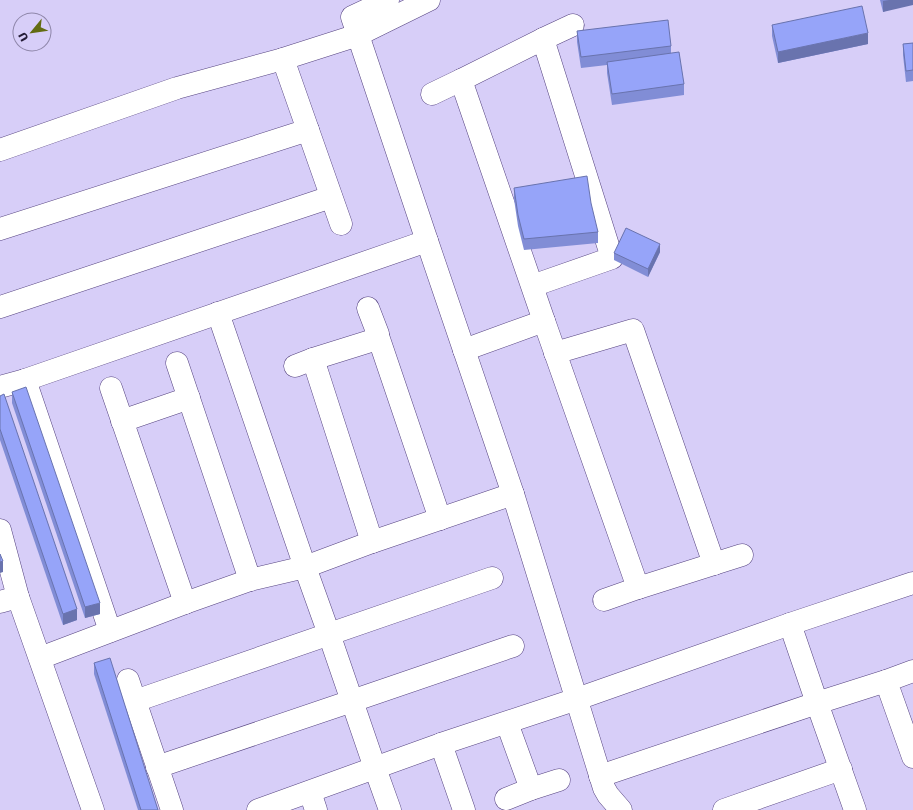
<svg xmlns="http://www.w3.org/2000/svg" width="913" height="810" font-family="'DejaVu Sans',sans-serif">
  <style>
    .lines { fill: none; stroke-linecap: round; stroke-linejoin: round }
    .minor-casing { stroke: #564480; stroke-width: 23 }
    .minor { stroke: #fff; stroke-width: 22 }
    .wall { fill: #818dd6 }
    .shaded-wall { fill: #6973ae }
    .building { fill: #96a4f9; stroke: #6973ae }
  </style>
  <rect width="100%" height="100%" fill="#d7cef8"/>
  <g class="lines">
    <g class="minor-casing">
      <g id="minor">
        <polyline points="388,0 352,17 427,241 513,494 604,788 608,795 621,810"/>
        <polyline points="543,39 573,25"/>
        <polyline points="283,59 358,35 429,0"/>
        <polyline points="432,94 461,80"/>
        <polyline points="0,150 177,88 283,59 341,224"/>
        <polyline points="0,229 308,130"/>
        <polyline points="532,286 612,258 543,39 461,80 544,321"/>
        <polyline points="0,307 331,197"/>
        <polyline points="218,313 305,567 329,634 375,768 390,810"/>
        <polyline points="378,336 440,519"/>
        <polyline points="464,350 544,321 638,588 742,555"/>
        <polyline points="555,353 633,330 714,564"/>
        <polyline points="313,359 372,542"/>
        <polyline points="177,363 250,580"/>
        <polyline points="295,366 313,359 377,339 378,336 378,334 368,308"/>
        <polyline points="25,380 110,631"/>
        <polyline points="0,387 25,380 427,241"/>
        <polyline points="111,388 185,603"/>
        <polyline points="122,421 189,398"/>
        <polyline points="0,530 18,597 93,810"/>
        <polyline points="604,600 638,588"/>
        <polyline points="0,602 18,597"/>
        <polyline points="790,624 817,703 855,810"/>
        <polyline points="40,658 185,603 250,580 305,567 372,542 513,494"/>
        <polyline points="913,671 886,681 913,757"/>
        <polyline points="128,680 172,810"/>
        <polyline points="135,701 492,578"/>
        <polyline points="507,723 531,789"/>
        <polyline points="441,744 464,810"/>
        <polyline points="157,767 352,701 513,646"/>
        <polyline points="600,776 817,703 886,681"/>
        <polyline points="310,792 316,810"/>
        <polyline points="506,799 531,789 559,780"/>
        <polyline points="258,810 441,744 577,699 790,624 913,583"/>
        <polyline points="724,810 841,769"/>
      </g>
    </g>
    <use href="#minor" class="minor"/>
  </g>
  <g class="wall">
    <polygon points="880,0 913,0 883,12"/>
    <polygon points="772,25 868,44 778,63 772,36"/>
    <polygon points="577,31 671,46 671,53 684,84 684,95 612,105 607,73 607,65 581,68 577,42"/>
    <polygon points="913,43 913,81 906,82 903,55 903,44"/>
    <polygon points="514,188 598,232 598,243 524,250 518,226 514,199"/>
    <polygon points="660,252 648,277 614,260 614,253"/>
    <polygon points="12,392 100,614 85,618 12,403"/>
    <polygon points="0,396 77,620 63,625 0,440"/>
    <polygon points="94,663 158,810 138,810 94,674"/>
  </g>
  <g class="shaded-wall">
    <polygon points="889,0 913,0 913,5 883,12 883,1"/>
    <polygon points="868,33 868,44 778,63 778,52"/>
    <polygon points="660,244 660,252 648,277 648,269"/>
    <polygon points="3,561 3,572 0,573 0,562"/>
    <polygon points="100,603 100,614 85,618 85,607"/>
    <polygon points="77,609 77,620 63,625 63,614"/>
  </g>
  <g class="building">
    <polygon points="862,6 868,33 778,52 772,25"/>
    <polygon points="668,20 671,46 581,57 577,31"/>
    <polygon points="913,43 913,70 906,71 903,44"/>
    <polygon points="679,52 684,84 612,94 607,62"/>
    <polygon points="587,176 591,203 598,232 524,239 518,215 514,188"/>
    <polygon points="626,228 660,244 648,269 614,253"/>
    <polygon points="26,387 100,603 85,607 12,392"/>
    <polygon points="4,394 77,609 63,614 0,429 0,396"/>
    <polygon points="0,554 3,561 0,562"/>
    <polygon points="110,658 158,810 141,810 94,663"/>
  </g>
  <g transform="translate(32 32) rotate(241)"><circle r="19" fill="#d7cef8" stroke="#8f87aa"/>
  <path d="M0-3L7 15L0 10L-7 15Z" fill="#636c12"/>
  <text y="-6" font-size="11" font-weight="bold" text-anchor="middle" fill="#241c36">U</text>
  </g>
</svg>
